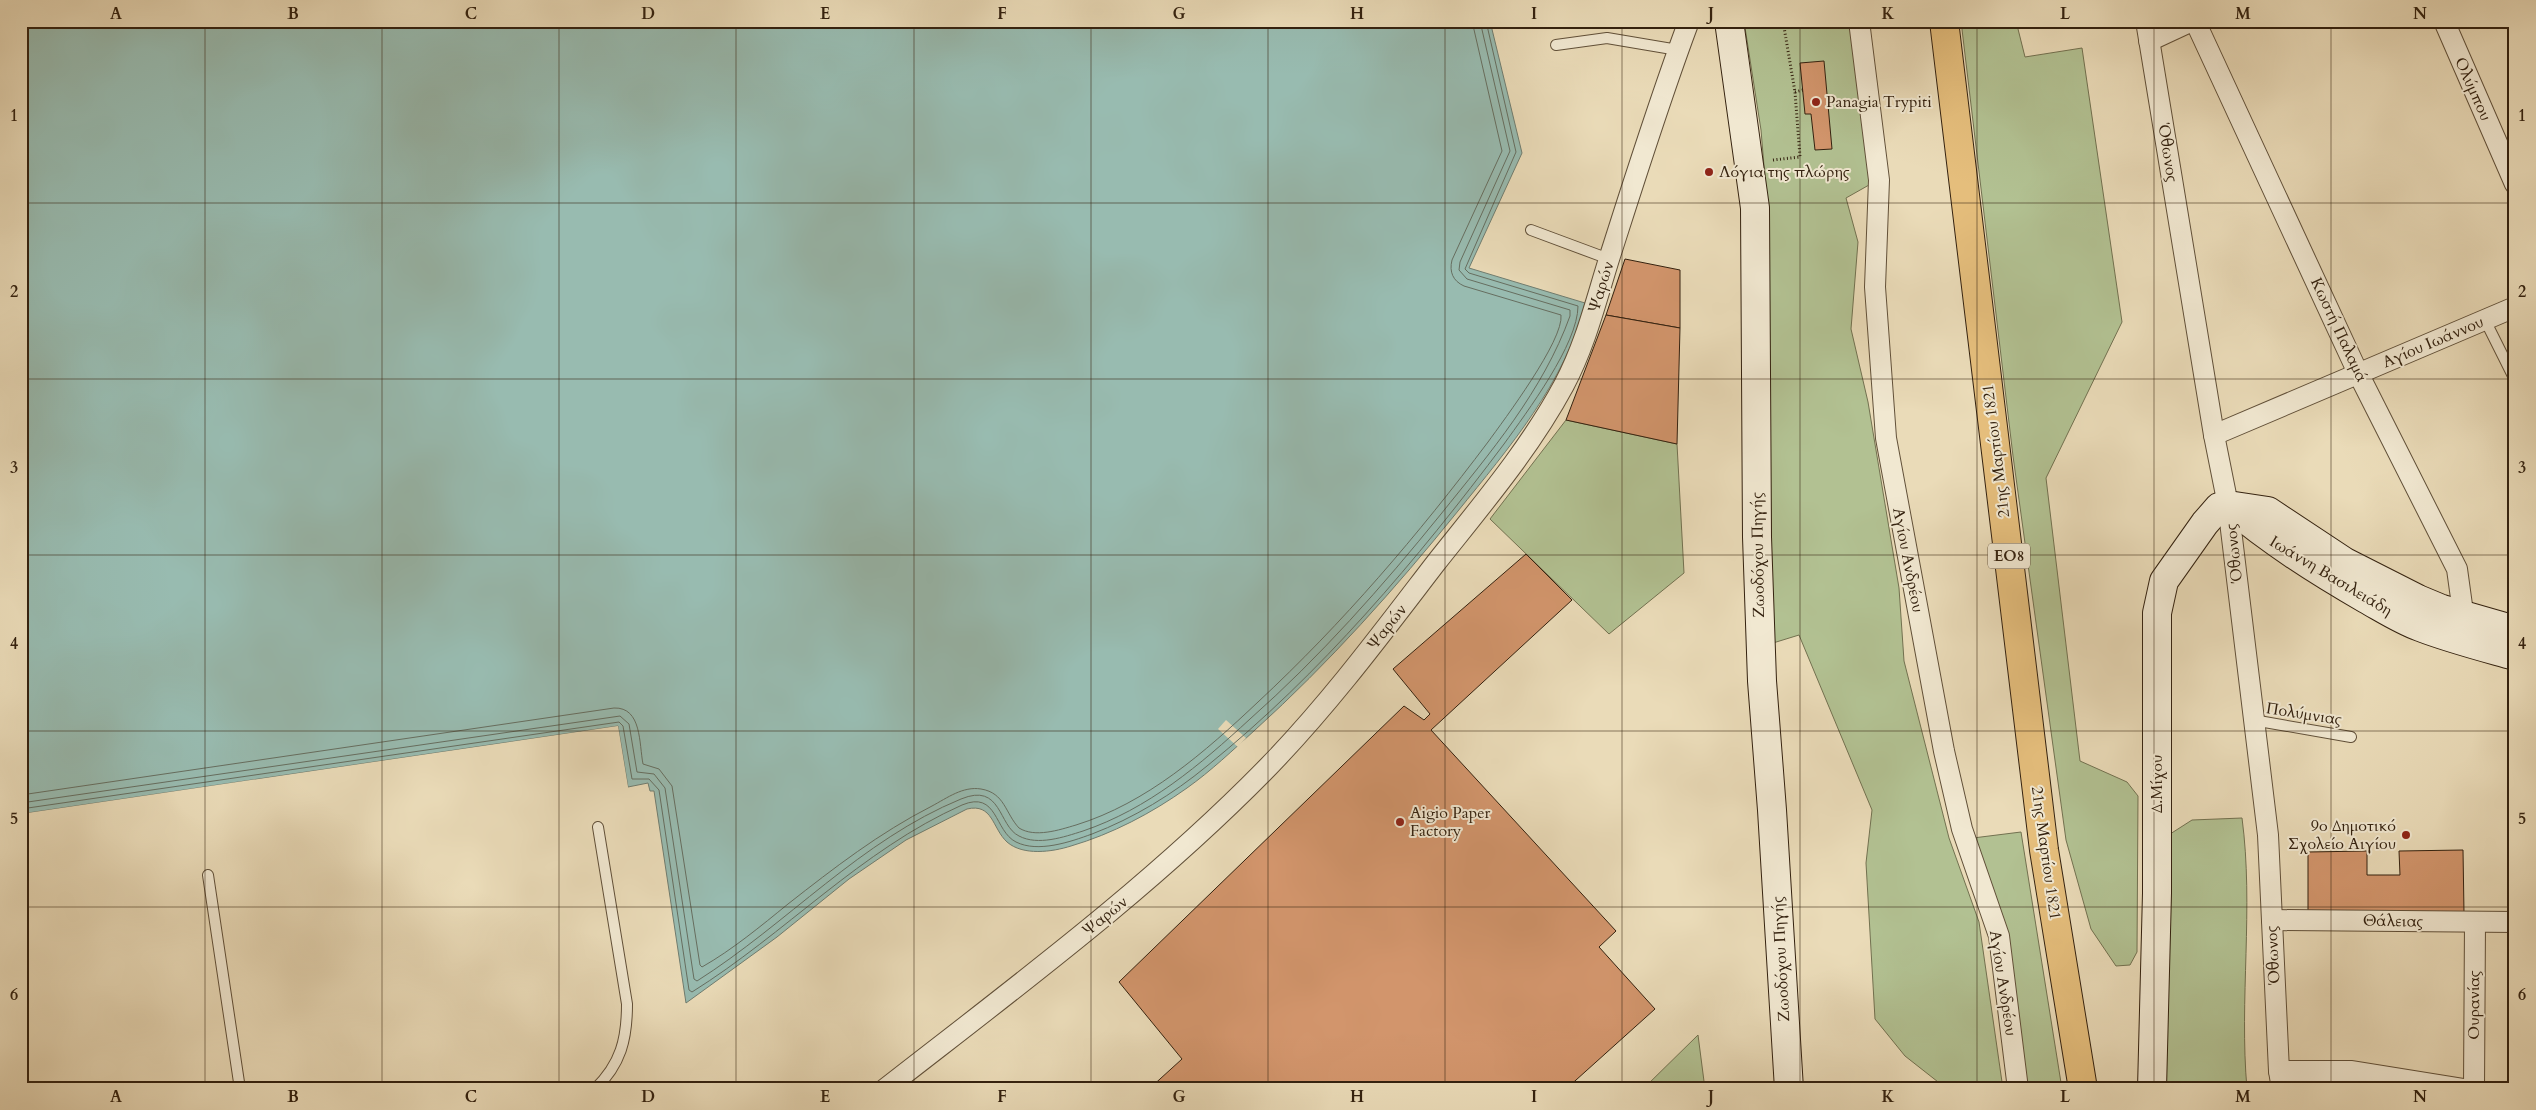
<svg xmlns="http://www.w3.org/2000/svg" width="2536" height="1110" font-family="Cardo,serif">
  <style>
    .green { fill: #b2c192; stroke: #727150 }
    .water { fill: #98bbb0; stroke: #707d70 }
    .pier { fill: #eadbb8 }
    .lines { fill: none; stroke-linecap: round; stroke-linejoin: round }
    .shore { stroke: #666e60; stroke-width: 1 }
    .building { fill: #d2956c; stroke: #33210f }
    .lane-casing { stroke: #615039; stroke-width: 12 }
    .street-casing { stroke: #615039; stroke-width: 22 }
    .secondary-casing { stroke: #33210f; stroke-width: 30 }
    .primary-casing { stroke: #33210f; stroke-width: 30 }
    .path { stroke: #33210f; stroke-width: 3; stroke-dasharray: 1 2.5; stroke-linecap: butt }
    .lane { stroke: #f1e8d1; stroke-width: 10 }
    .street { stroke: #f1e8d1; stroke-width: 20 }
    .secondary { stroke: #f1e8d1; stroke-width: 28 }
    .primary { stroke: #e5be7c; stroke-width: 28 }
    .grid { fill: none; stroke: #33210f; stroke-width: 1; stroke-opacity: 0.55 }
    .poi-dot { fill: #8f2418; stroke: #f1e8d1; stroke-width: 2 }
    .labels { text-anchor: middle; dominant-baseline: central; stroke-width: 4; stroke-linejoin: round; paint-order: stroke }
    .shield { fill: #f1e8d1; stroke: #6c5d49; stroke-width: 1 }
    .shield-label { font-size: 15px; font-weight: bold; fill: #33210f }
    .street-label { font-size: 16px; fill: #33210f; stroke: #f1e8d1 }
    .poi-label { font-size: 16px; fill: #33210f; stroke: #f1e8d1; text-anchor: start }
    .neatline { fill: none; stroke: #33210f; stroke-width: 2 }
    .grid-label { font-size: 16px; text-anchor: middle; font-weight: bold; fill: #33210f }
  </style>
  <rect width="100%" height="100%" fill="#eadbb8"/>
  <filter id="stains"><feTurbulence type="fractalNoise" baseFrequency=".004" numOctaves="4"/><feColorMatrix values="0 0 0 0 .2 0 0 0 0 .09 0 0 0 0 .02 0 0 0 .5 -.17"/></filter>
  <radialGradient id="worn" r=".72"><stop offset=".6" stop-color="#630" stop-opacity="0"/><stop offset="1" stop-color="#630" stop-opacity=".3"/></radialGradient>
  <g class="green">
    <polygon points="1744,21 1851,21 1867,139 1869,185 1846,198 1858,242 1851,329 1868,402 1899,588 1904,661 1949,838 1979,922 2003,1089 1947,1089 1905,1056 1875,1019 1866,863 1872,810 1799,635 1773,643 1765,178 1761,130"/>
    <polygon points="1961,21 2016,21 2025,57 2082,48 2122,322 2046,478 2080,761 2127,782 2138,796 2137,952 2130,965 2116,966 2091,929 2066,840 2013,456"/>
    <polygon points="1566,420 1677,444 1684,573 1609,634 1490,519"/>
    <path d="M2242,818C2254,908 2239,999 2247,1089H2163L2167,836L2192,820Z"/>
    <polygon points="2021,832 2062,1089 2028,1089 2005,936 1973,838"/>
    <polygon points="1698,1035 1705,1089 1643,1089"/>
  </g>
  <path class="water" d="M21,21H1490L1522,153L1469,268L1585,303C1566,382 1508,449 1458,511C1395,589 1329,663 1255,730C1233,750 1211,771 1187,788C1152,813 1112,834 1071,846C1052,852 1023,856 1007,842C992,828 993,803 967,809L906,840L849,879L777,937L686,1003L654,791H650L648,783L628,787L618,726L21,814Z"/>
  <g class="pier">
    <polygon points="1226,720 1246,738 1238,747 1218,729"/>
    <polygon points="618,726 628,787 625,787 616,729 21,817 21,814"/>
  </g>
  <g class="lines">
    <g class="shore">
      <path d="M21,795L614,708C642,707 639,744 643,764L659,769L672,786L700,965L702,967C732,950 761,926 788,904C834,868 879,833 932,806C947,798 963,786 981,789C1005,793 1005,813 1019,828C1035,838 1059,830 1076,825C1147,803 1205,752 1258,702C1343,623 1418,535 1488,442C1504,420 1564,340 1561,315L1464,286C1453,281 1449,272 1452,260L1502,151L1472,21"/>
      <path d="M21,803L620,716L629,724L637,772L654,774L665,788L694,979L697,981C787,924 861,840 961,799C1002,782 998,826 1019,836C1038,846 1064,837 1083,831C1148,809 1200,765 1250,719C1320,657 1382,587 1441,514C1490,453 1543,391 1570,316V310L1467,279L1459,270L1460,262L1510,151L1480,21"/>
      <path d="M21,809L619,722L623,726L632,779H649L659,790L689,990L692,992C785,934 861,850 962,805C998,790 994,831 1016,842C1038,853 1070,842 1092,834C1134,818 1173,794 1207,766C1321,674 1417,560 1504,444C1527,412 1578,344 1578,306L1469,273L1465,269L1516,152L1486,21"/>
    </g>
  </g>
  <g class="building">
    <polygon points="1824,61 1832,149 1815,150 1811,114 1805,114 1800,63"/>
    <polygon points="1625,259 1680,270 1680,328 1606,315"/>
    <polygon points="1606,315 1680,328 1677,444 1566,420"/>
    <polygon points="1526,554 1572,600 1431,730 1616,931 1599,947 1655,1009 1566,1089 1149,1089 1182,1059 1119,982 1404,706 1424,720 1430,714 1393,669"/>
    <polygon points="2463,850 2464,913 2308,913 2308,852 2367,851 2367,875 2400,875 2399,851"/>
  </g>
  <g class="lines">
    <g class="lane-casing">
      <g id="lane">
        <polyline points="1556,45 1607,38 1678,50"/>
        <polyline points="1531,230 1609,259"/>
        <polyline points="2485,320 2515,380"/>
        <polyline points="2253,720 2351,737"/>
        <polyline points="208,875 240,1089"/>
        <path d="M595,1089C621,1064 627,1039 627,1004L598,827"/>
      </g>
    </g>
    <g class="street-casing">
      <g id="street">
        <polyline points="1859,21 1879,180 1875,287 1886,438 1944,751 1962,829 1999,936 2018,1089"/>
        <polyline points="2146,21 2214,435 2228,505 2268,835 2279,1071 2282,1089"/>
        <polyline points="2195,21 2358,373 2457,569 2465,627"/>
        <polyline points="2444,21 2515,184"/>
        <polyline points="2149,41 2192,21"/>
        <polyline points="2214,435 2515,307"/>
        <polyline points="2272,920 2515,922"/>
        <polyline points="2279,1071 2352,1071 2464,1089"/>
        <path d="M885,1089C1017,986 1152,886 1269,766C1330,703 1382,633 1435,564C1480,507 1529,450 1564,385C1586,344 1596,300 1610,256C1635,178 1660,98 1689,21"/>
        <polyline points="2474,1089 2475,922"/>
      </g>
    </g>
    <g class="secondary-casing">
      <g id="secondary">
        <polyline points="1729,21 1755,208 1757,537 1762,681 1772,810 1789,1089"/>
        <path d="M2228,505C2271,542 2317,571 2366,599C2384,609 2401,620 2420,627C2451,639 2483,647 2515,656"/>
        <polyline points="2152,1089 2157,893 2157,613 2164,581 2205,523 2219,507 2228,505 2268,511 2345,562 2418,599 2442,609 2515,630"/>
      </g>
    </g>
    <g class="primary-casing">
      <polyline id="primary" points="1944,21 2044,850 2083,1089"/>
    </g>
    <g class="path">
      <polyline points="1754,26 1783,22"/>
      <polyline points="1795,92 1803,90"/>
      <polyline points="1773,160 1800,157 1795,92 1783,21"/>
    </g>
    <use href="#lane" class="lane"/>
    <use href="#street" class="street"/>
    <use href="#secondary" class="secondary"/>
    <use href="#primary" class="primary"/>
  </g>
  <path class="grid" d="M205,21V1089M382,21V1089M559,21V1089M736,21V1089M914,21V1089M1091,21V1089M1268,21V1089M1445,21V1089M1622,21V1089M1800,21V1089M1977,21V1089M2154,21V1089M2331,21V1089M21,203H2515M21,379H2515M21,555H2515M21,731H2515M21,907H2515"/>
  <g class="poi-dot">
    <circle cx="1816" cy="102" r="5"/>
    <circle cx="1709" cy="172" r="5"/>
    <circle cx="1400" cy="822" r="5"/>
    <circle cx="2406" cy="835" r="5"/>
  </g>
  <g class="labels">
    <rect class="shield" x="1988" y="543.5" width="42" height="25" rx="4"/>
    <g class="shield-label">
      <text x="2009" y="556">ΕΟ8</text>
    </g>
    <g class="street-label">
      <text transform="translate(2473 89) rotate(66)">Ολύμπου</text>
      <text transform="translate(2168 153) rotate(81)">Όθωνος</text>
      <text transform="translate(1601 287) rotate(-73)">Ψαρών</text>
      <text transform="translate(2339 330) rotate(65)">Κωστή Παλαμά</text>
      <text transform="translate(2433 342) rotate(-23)">Αγίου Ιωάννου</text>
      <text transform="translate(1996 451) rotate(-97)">21ης Μαρτίου 1821</text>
      <text transform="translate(2234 553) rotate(-96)">Όθωνος</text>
      <text transform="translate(1758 555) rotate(-91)">Ζωοδόχου Πηγής</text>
      <text transform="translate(1908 560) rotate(79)">Αγίου Ανδρέου</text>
      <text transform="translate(2331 576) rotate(31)">Ιωάννη Βασιλειάδη</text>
      <text transform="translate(1387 627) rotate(-52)">Ψαρών</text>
      <text transform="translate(2304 714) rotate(9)">Πολύμνιας</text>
      <text transform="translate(2157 784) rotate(-90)">Δ.Μίχου</text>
      <text transform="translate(2046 853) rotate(82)">21ης Μαρτίου 1821</text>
      <text transform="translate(1105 916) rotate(-39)">Ψαρών</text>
      <text transform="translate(2393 921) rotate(1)">Θάλειας</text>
      <text transform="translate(2273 955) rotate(-93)">Όθωνος</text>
      <text transform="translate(1781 959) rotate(-93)">Ζωοδόχου Πηγής</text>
      <text transform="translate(2003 983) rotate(81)">Αγίου Ανδρέου</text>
      <text transform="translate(2474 1005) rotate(-90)">Ουρανίας</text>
    </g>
    <g class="poi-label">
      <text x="1826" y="102">Panagia Trypiti</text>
      <text x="1719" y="172">Λόγια της πλώρης</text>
      <text x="1410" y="813">Aigio Paper<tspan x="1410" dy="18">Factory</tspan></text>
      <text x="2396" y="826" text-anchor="end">9ο Δημοτικό<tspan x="2396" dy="18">Σχολείο Αιγίου</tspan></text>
    </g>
  </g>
  <rect width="2536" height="1110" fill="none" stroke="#eadbb8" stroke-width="55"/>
  <rect x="28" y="28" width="2480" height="1054" class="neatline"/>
  <g class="grid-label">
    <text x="116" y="19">A</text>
    <text x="293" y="19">B</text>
    <text x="471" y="19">C</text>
    <text x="648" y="19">D</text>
    <text x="825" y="19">E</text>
    <text x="1002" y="19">F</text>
    <text x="1179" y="19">G</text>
    <text x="1357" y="19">H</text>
    <text x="1534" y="19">I</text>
    <text x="1711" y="19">J</text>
    <text x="1888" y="19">K</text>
    <text x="2065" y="19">L</text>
    <text x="2243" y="19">M</text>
    <text x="2420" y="19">N</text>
    <text x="14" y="121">1</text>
    <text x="2522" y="121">1</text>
    <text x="14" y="297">2</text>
    <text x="2522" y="297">2</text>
    <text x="14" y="473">3</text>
    <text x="2522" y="473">3</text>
    <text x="14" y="649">4</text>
    <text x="2522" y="649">4</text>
    <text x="14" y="824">5</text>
    <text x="2522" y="824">5</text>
    <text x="14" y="1000">6</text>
    <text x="2522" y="1000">6</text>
    <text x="116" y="1102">A</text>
    <text x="293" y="1102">B</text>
    <text x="471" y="1102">C</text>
    <text x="648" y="1102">D</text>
    <text x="825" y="1102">E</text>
    <text x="1002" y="1102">F</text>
    <text x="1179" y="1102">G</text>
    <text x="1357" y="1102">H</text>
    <text x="1534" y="1102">I</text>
    <text x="1711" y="1102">J</text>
    <text x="1888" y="1102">K</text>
    <text x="2065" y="1102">L</text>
    <text x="2243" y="1102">M</text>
    <text x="2420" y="1102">N</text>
  </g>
  <rect width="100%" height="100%" filter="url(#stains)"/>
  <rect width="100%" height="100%" fill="url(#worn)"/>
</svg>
